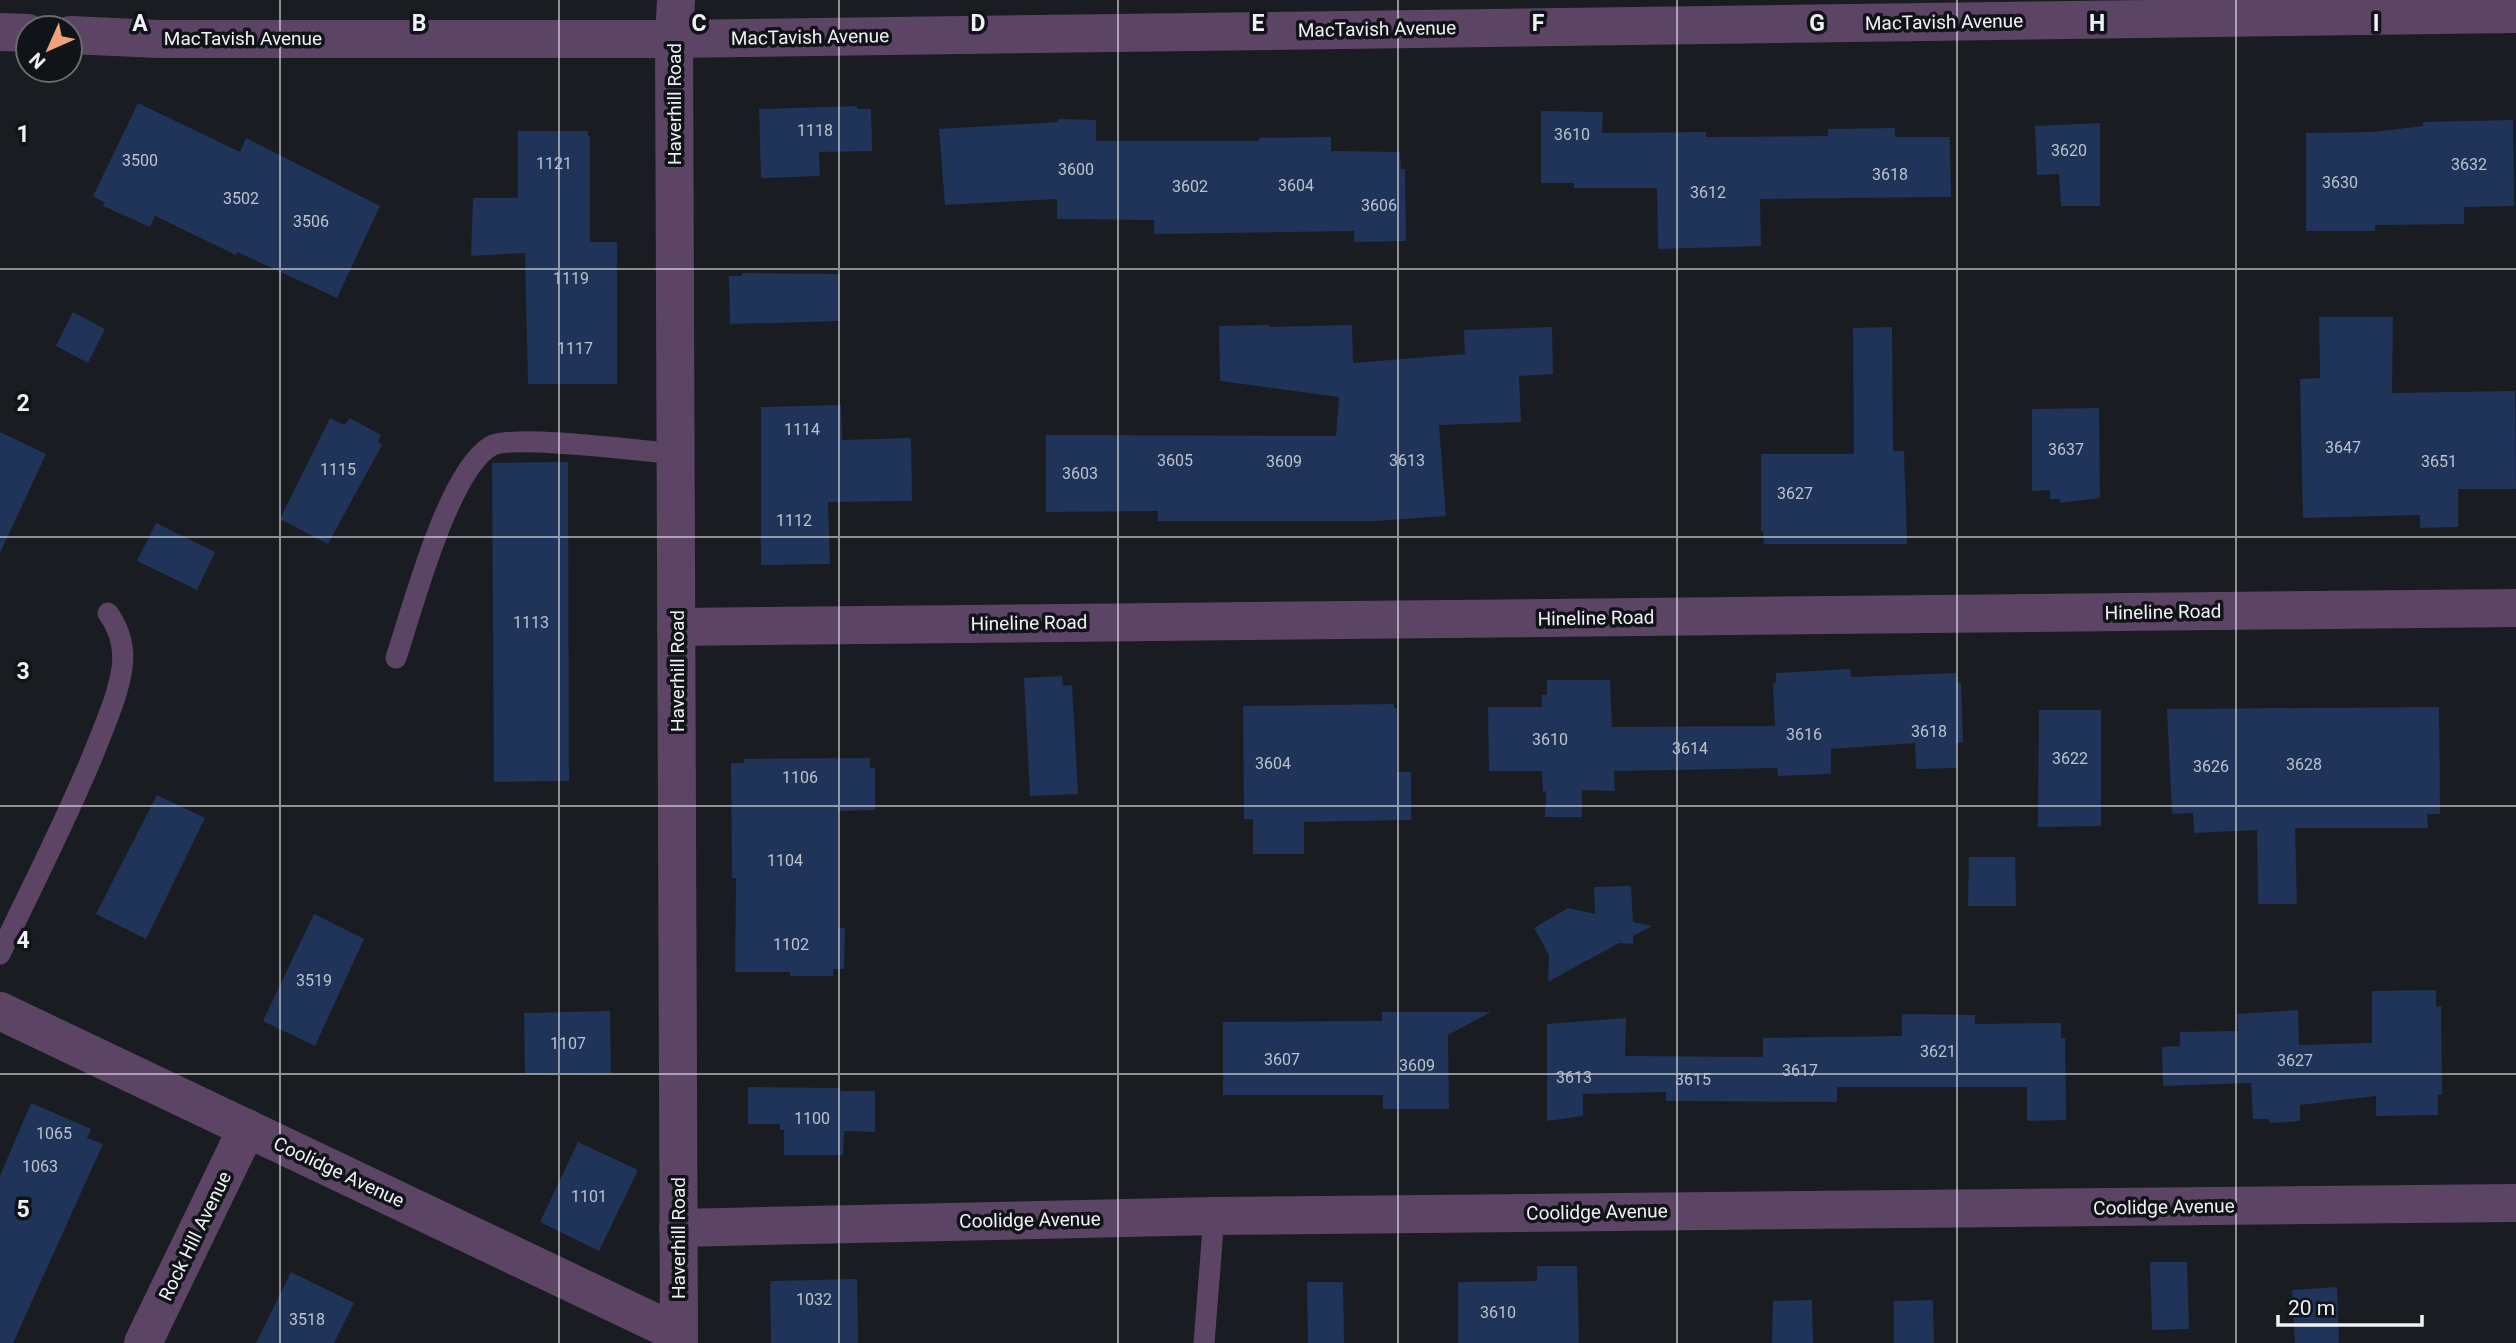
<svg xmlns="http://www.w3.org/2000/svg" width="2516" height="1343" font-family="Roboto,sans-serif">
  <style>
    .building { fill: #1f3458 }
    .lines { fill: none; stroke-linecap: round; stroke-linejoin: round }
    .service { stroke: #5c4464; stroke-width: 21 }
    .minor { stroke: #5c4464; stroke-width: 38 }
    .grid { fill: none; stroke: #eff1f4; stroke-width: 2; stroke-opacity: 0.55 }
    .labels { text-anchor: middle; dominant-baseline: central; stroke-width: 7; stroke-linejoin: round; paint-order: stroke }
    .number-label { font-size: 16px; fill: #bbc2cd }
    .street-label { font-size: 19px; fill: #eff1f4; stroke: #101317 }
    .grid-label { font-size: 23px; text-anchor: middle; font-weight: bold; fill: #eff1f4; stroke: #101317; stroke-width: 7; stroke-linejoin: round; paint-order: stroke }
  </style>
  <rect width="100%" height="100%" fill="#191c20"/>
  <g class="building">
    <polygon points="138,103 240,152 246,138 380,206 337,298 237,252 236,255 155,216 150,227 103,206 105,203 93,196"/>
    <polygon points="857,106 857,109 871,109 872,151 819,152 820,176 761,178 759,109"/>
    <polygon points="1541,111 1603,112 1602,133 1706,132 1706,137 1828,136 1828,129 1895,128 1895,137 1950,137 1951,197 1760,199 1761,246 1658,249 1657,188 1574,188 1574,183 1541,183"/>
    <polygon points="1058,119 1096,120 1096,141 1259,141 1259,138 1331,137 1331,151 1400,152 1401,169 1405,169 1406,241 1354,242 1354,231 1154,234 1154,220 1057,219 1057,199 945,205 939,129 1058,122"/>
    <polygon points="2513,120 2514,206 2464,207 2464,224 2375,225 2375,231 2306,231 2306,133 2373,132 2423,126 2423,122"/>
    <polygon points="2100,123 2100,206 2061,206 2059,174 2037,175 2035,126"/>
    <polygon points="518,131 588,131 588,136 590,136 590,242 617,242 617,384 528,384 525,253 471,256 473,198 518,198"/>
    <polygon points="742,273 840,274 840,321 730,324 729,276 742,276"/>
    <polygon points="73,312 105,329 88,363 56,346"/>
    <polygon points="2319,317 2393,317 2392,393 2515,391 2516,489 2458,489 2458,527 2420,528 2420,515 2303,518 2300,379 2320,378"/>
    <polygon points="1269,325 1269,327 1352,325 1353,363 1465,354 1464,330 1552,327 1553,374 1519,376 1521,422 1439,425 1446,516 1376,521 1158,521 1158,511 1046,512 1046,435 1336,436 1339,397 1220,381 1219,326"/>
    <polygon points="1892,327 1893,451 1904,451 1907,544 1764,544 1763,531 1761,531 1761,454 1854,454 1853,328"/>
    <polygon points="841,405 842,440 911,438 912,501 828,502 830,564 761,565 761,407"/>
    <polygon points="2099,408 2100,498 2060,503 2060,499 2050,499 2050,490 2032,491 2032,409"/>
    <polygon points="330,418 344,425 350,418 381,435 378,442 382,445 328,544 280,519"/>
    <polygon points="0,432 46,454 0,553"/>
    <polygon points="568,462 569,781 494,782 492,463"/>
    <polygon points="156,523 215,552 197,590 137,561"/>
    <polygon points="1850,669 1851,677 1956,673 1957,683 1961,683 1963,742 1956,743 1957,768 1916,769 1915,743 1831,749 1831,774 1778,776 1777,768 1614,771 1615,791 1582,790 1582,817 1545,817 1546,791 1543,792 1542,771 1489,771 1488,707 1542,707 1542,695 1547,695 1547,680 1610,680 1612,727 1775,726 1773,683 1776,683 1776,673"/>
    <polygon points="1062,676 1063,686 1072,685 1078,794 1030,796 1024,678"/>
    <polygon points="1394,704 1394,708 1397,708 1397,772 1411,772 1411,820 1304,822 1304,854 1253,854 1253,819 1244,819 1243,706"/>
    <polygon points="2439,707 2440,814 2427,814 2428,828 2295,828 2297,904 2258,904 2257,830 2194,833 2193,813 2172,814 2167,709"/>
    <polygon points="2039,710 2101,710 2101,826 2038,827"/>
    <polygon points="870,758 870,768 875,768 875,810 838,811 838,928 845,928 844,969 833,969 833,976 790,976 790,972 735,972 736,878 732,878 731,763 744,763 743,759"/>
    <polygon points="157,795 205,818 146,939 96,914"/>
    <polygon points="1969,857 2015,857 2016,906 1968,906"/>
    <polygon points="1631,886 1633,922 1652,926 1633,936 1633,944 1619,943 1548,982 1549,955 1534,928 1568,908 1595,914 1594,887"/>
    <polygon points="314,914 364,939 315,1046 263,1021"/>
    <polygon points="2436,990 2436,1007 2441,1006 2442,1095 2438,1095 2438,1115 2376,1116 2376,1096 2300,1105 2300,1121 2269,1123 2269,1119 2253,1119 2251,1083 2163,1086 2162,1047 2180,1046 2180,1032 2238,1031 2237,1014 2298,1010 2299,1045 2372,1043 2372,991"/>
    <polygon points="610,1011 611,1073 525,1074 524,1013"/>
    <polygon points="1382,1012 1491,1012 1448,1035 1449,1109 1383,1109 1383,1095 1223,1095 1223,1022 1382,1021"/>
    <polygon points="1902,1014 1975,1015 1975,1024 2061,1023 2061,1038 2065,1038 2066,1120 2027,1121 2027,1087 1837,1087 1837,1102 1666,1101 1666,1092 1583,1094 1583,1116 1547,1121 1547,1024 1626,1018 1625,1056 1763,1057 1763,1038 1902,1036"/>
    <polygon points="748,1087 841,1088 840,1091 875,1091 875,1132 844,1131 843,1155 784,1155 784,1130 780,1130 780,1124 748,1124"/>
    <polygon points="31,1103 91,1129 87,1138 103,1144 13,1343 0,1343 0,1176"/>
    <polygon points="578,1142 638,1170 599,1251 540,1222"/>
    <polygon points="2150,1262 2187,1262 2189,1329 2152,1330"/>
    <polygon points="1537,1266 1577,1266 1579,1343 1458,1343 1458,1282 1537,1281"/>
    <polygon points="291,1272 354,1303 334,1343 256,1343"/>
    <polygon points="857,1279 858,1343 771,1343 770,1281"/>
    <polygon points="1307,1282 1343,1282 1344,1343 1308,1343"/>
    <polygon points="2337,1287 2339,1343 2295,1343 2292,1290"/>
    <polygon points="1812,1300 1813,1343 1772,1343 1773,1301"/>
    <polygon points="1933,1300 1934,1343 1894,1343 1894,1301"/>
  </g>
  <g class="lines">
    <g class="service">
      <path d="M396,658C412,610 448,471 491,446C512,434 643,451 676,454"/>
      <path d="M0,954C32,886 67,819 95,750C105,724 118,696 122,668C125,647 120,630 108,613"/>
      <polyline points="1204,1343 1214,1216"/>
    </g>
    <g class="minor">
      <polyline points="676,0 674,39 679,1343"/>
      <polyline points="0,32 28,33"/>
      <polyline points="70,35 159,39 674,39 2516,14"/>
      <polyline points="676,627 2516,608"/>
      <polyline points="0,1011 679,1334"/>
      <polyline points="678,1228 1214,1216 2516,1203"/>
      <polyline points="143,1343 247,1128"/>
    </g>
  </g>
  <path class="grid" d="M280,0V1343M559,0V1343M839,0V1343M1118,0V1343M1398,0V1343M1677,0V1343M1957,0V1343M2236,0V1343M0,269H2516M0,537H2516M0,806H2516M0,1074H2516"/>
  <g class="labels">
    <g class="number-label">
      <text x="815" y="130">1118</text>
      <text x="1572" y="134">3610</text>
      <text x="2069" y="150">3620</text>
      <text x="140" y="160">3500</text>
      <text x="554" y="163">1121</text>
      <text x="2469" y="164">3632</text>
      <text x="1076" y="169">3600</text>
      <text x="1890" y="174">3618</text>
      <text x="2340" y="182">3630</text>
      <text x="1296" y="185">3604</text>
      <text x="1190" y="186">3602</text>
      <text x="1708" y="192">3612</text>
      <text x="241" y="198">3502</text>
      <text x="1379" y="205">3606</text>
      <text x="311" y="221">3506</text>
      <text x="571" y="278">1119</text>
      <text x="575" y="348">1117</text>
      <text x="802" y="429">1114</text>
      <text x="2343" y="447">3647</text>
      <text x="2066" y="449">3637</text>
      <text x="1175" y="460">3605</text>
      <text x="1407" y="460">3613</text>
      <text x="1284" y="461">3609</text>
      <text x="2439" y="461">3651</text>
      <text x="338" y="469">1115</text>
      <text x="1080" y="473">3603</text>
      <text x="1795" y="493">3627</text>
      <text x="794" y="520">1112</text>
      <text x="531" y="622">1113</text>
      <text x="1929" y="731">3618</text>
      <text x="1804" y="734">3616</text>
      <text x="1550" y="739">3610</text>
      <text x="1690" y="748">3614</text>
      <text x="2070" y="758">3622</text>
      <text x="1273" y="763">3604</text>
      <text x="2304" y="764">3628</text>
      <text x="2211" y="766">3626</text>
      <text x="800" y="777">1106</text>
      <text x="785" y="860">1104</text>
      <text x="791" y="944">1102</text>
      <text x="314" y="980">3519</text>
      <text x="568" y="1043">1107</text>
      <text x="1938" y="1051">3621</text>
      <text x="1282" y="1059">3607</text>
      <text x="2295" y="1060">3627</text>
      <text x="1417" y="1065">3609</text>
      <text x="1800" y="1070">3617</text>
      <text x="1574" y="1077">3613</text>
      <text x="1693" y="1079">3615</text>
      <text x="812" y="1118">1100</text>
      <text x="54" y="1133">1065</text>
      <text x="40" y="1166">1063</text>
      <text x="589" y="1196">1101</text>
      <text x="814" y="1299">1032</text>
      <text x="1498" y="1312">3610</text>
      <text x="307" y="1319">3518</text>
    </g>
    <g class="street-label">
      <text transform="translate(1944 22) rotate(-1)">MacTavish Avenue</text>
      <text transform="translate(1377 29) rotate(-1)">MacTavish Avenue</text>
      <text transform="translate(810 37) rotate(-1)">MacTavish Avenue</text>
      <text x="243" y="38">MacTavish Avenue</text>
      <text transform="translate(674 104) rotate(-90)">Haverhill Road</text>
      <text transform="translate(2163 612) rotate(-1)">Hineline Road</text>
      <text transform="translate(1596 618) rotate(-1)">Hineline Road</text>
      <text transform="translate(1029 623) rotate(-1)">Hineline Road</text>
      <text transform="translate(677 671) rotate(-90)">Haverhill Road</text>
      <text transform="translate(339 1172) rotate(25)">Coolidge Avenue</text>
      <text transform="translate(2164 1207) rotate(-1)">Coolidge Avenue</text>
      <text transform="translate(1597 1212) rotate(-1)">Coolidge Avenue</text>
      <text transform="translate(1030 1220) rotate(-1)">Coolidge Avenue</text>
      <text transform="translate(195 1236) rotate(-64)">Rock Hill Avenue</text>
      <text transform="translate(678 1238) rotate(-90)">Haverhill Road</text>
    </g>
  </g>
  <g class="grid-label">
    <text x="140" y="31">A</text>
    <text x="419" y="31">B</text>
    <text x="699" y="31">C</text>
    <text x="978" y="31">D</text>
    <text x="1258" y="31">E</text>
    <text x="1538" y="31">F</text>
    <text x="1817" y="31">G</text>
    <text x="2097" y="31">H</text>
    <text x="2376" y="31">I</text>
    <text x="23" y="142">1</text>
    <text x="23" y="411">2</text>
    <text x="23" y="679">3</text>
    <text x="23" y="948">4</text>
    <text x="23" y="1217">5</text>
  </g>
  <g transform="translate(49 49) rotate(225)"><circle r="33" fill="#101317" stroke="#696c6f" stroke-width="2"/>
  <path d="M0-5L12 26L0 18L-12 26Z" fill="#f0a279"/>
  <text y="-10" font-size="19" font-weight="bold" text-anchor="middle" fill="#eff1f4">N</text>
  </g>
  <path d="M2278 1315v10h144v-10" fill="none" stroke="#eff1f4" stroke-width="3.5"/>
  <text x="2288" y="1315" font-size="21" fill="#eff1f4" stroke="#101317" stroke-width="5" paint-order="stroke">20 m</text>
</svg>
